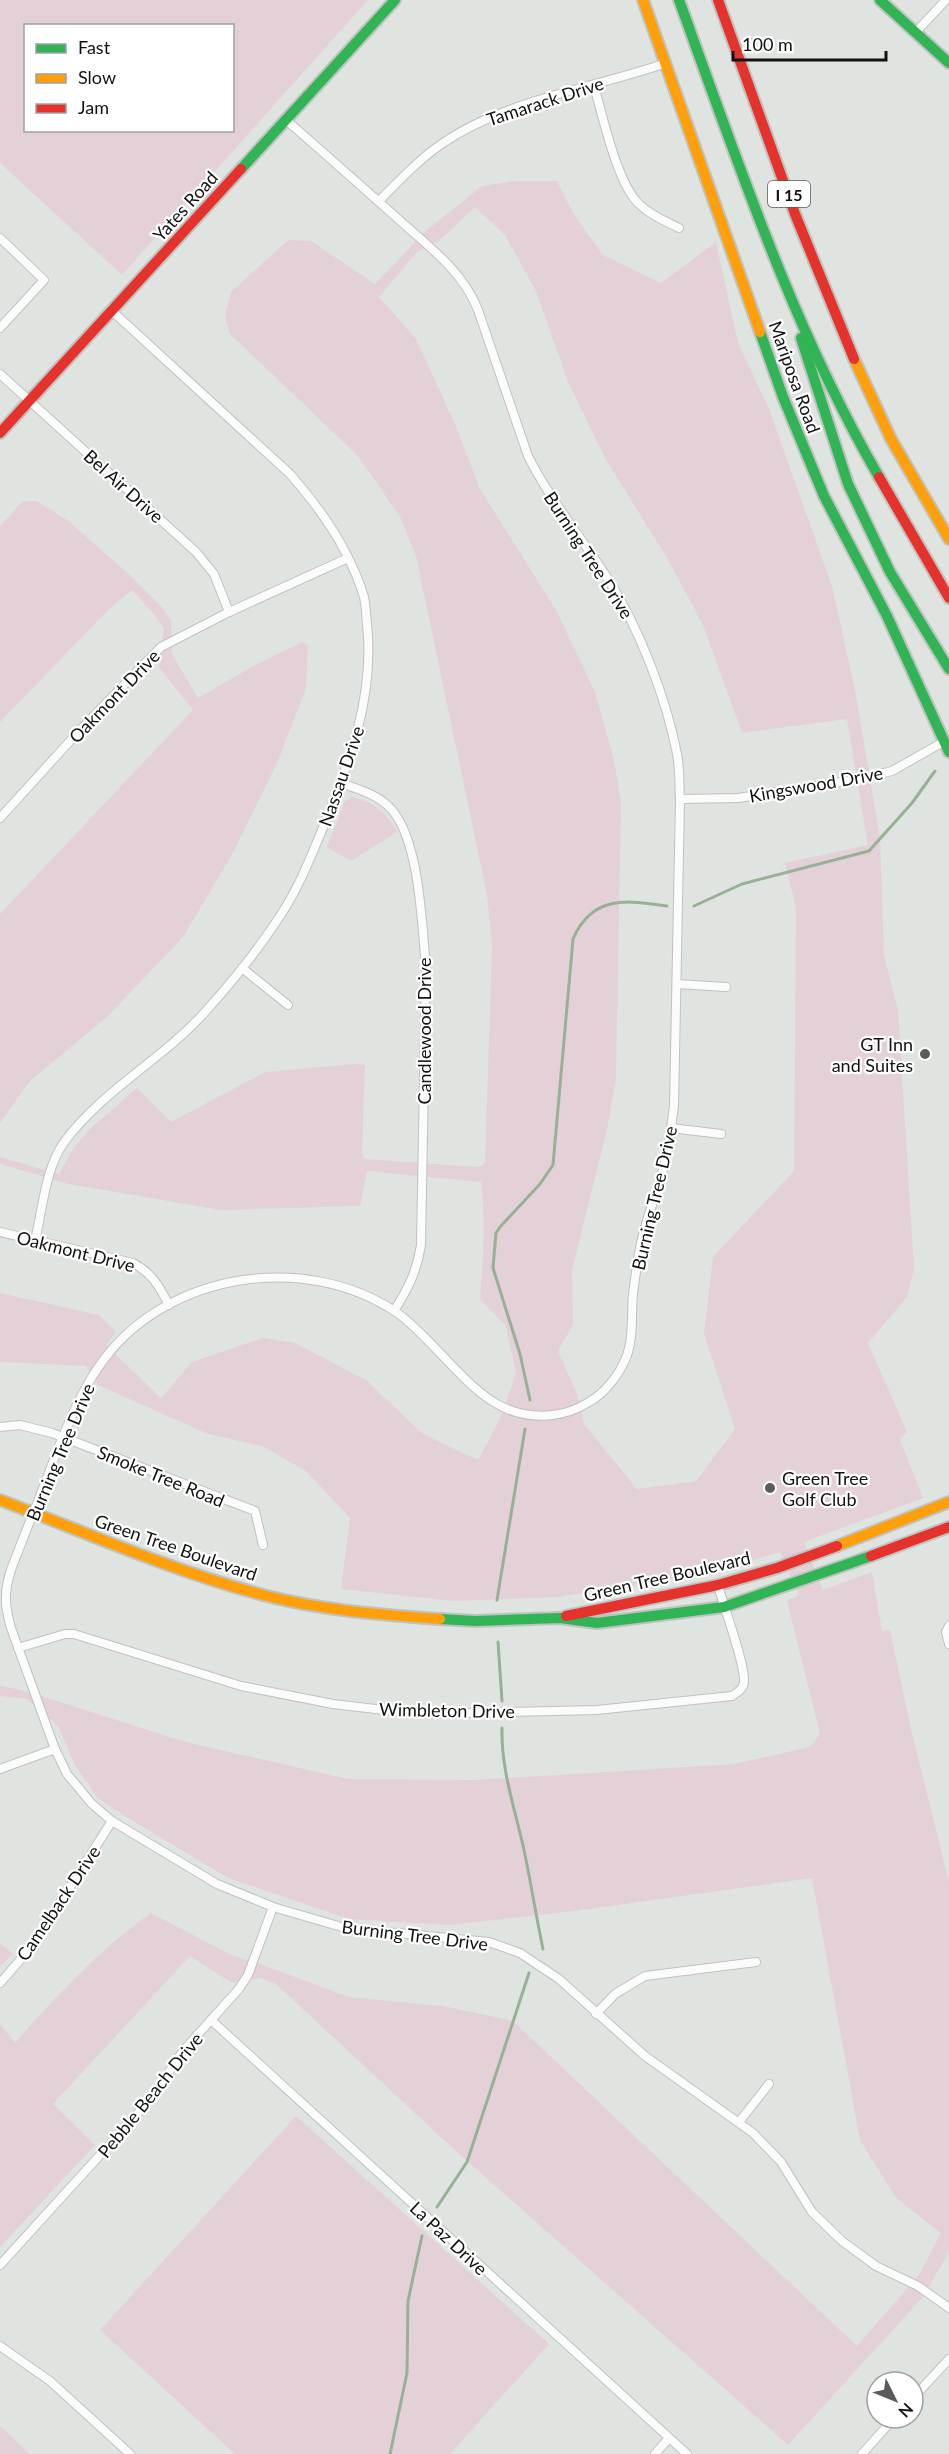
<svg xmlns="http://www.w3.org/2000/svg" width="949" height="2454" font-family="Lato,sans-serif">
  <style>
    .green { fill: #e3d1d7; fill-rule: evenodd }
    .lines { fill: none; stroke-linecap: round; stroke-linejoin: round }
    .stream { stroke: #97b096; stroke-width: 3 }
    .street-casing { stroke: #bfc2bf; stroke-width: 10 }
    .fast-casing { stroke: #bfc2bf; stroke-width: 14 }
    .slow-casing { stroke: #bfc2bf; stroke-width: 14 }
    .jam-casing { stroke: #bfc2bf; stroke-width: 14 }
    .street { stroke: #fafbfa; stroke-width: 8 }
    .fast { stroke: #30b455; stroke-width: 10 }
    .slow { stroke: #ff9f0a; stroke-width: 10 }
    .jam { stroke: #e5322d; stroke-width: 10 }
    .poi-dot { fill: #595c59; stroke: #fff; stroke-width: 2 }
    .labels { text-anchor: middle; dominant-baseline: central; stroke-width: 4.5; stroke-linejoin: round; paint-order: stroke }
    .shield { fill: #fff; stroke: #585a58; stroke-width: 1.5 }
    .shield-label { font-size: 16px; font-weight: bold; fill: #101310 }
    .street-label { font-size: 18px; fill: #101310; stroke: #fff }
    .poi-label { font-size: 18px; fill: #101310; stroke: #fff; text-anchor: end }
  </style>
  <rect width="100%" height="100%" fill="#e0e4e0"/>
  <g class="green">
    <path d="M0,0H368L122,275L0,163ZM26,26H232V130H26Z"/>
    <path d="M515,181H557L573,213L603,255L661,283L716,242L738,343L769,409L832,586L855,690L880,838L884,956L898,1009L914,1269L907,1297L868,1343L907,1432L900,1439L923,1498L804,1542L823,1590L872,1572L882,1631L890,1630L911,1729L949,1883V2252L922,2298L788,2445L457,2152L276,1984L261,1978L232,1983L190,1956L53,2104L95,2145L0,2247V2024L15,2043C57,1995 99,1950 151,1913L231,1955L263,1965L349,1997L443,2006L513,2021L857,2346L919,2275L941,2233L896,2198L860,2140L812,1878L574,1911L450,1925L349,1919L228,1878L123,1815L98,1798L75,1765L58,1726L27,1699L0,1696V1686L22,1690L186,1742L348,1779L474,1780L734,1764L810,1747L820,1734L787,1601L799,1595L780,1552L704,1574L558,1597L454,1601L341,1589L350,1518L306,1471L262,1446L208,1434L98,1385L86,1366L0,1362V1293L99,1315L116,1332L106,1345L161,1398L192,1362L263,1338L295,1343L366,1380L423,1434L478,1460L500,1419L516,1373L506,1326L480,1299C483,1259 486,1222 481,1182L367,1171L360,1206L221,1210L68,1184L0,1164V1157L59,1174L74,1147L91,1128L137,1088L171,1122L265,1072L355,1064L365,1065L362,1153L364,1159L479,1167L485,1163L492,946L487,895L416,556L400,517L359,457L229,333L225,315L231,292L288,240L311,241L375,284L428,229L482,186ZM475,207L505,235L536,291L568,382L605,458L667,558L703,625L742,733L847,719L868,845L785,863L796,908L794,1171L713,1257L704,1334L735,1429L696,1481L637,1489L584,1424L577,1394L558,1351L573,1325L572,1271L607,1130L616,1077L621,802L614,760L595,692L556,610L480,489L455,424L416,339L379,297L417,252L439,241Z"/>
    <polygon points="23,501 37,501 67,520 131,576 160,605 171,621 172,654 198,698 255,665 302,642 308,646 306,689 277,763 233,853 183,937 107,1017 29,1082 0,1123 0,914 193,710 159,667 164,628 153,613 132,590 109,609 0,722 0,526"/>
    <path d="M351,797C372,800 388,815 397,832L351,861L327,847L344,803Z"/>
    <polygon points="0,1943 13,1954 0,1966"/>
    <polygon points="296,2116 549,2344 450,2454 235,2454 100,2330"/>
    <polygon points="0,2426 30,2454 0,2454"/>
  </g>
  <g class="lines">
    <g class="stream">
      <polyline points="694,906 742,884 869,851 912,803 935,771"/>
      <path d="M530,1400L520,1354L493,1268L496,1233L500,1227L540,1184L553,1165L573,939C592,895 626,900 667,906"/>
      <polyline points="497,1600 525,1429"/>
      <polyline points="498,1642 502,1701"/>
      <path d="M502,1728C501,1770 515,1809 524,1850C531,1883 536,1916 543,1949"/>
      <polyline points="437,2207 467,2162 529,1973"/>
      <polyline points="390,2454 407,2373 408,2301 422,2236"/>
    </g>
    <g class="street-casing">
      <g id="street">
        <polyline points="915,33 946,0"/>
        <path d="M594,86C603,117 617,183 639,204C650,215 665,221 679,228"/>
        <path d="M286,120C323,152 360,185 397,218C427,245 463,271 478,310L528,456C550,500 582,538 608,579C639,628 666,697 677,754C680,768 679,784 680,799L674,1106C671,1127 669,1149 663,1170C656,1196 645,1221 640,1248C637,1263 635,1279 633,1294C631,1315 634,1338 626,1358C619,1375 605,1393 589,1402C564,1418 532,1420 505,1408C467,1392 432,1337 396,1312C306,1252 171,1272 105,1358C84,1385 70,1419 57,1451C46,1482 33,1513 21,1544C15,1560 7,1576 6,1594C5,1606 8,1617 11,1628L55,1749L67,1774L92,1804L112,1821L217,1884L273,1907L345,1928L489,1942L520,1953L559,1979L645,2056L753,2133L781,2162L812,2212L842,2241L876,2266L918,2286L949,2308"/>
        <path d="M379,201C399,181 419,159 443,143C505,100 595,88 666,63"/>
        <polyline points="0,238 44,280 0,328"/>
        <polyline points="0,374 196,552 214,574 229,612"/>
        <path d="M341,783C357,789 374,793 387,805C420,833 422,927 426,969L421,1245C417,1271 408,1289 394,1311"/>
        <polyline points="680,799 738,798 854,780 892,771 945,741"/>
        <polyline points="0,818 80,730 161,647 229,612 348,558"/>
        <polyline points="242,968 288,1005"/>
        <polyline points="677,984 726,987"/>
        <polyline points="671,1128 721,1134"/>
        <path d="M0,1232L133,1263C152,1273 159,1286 169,1305"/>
        <path d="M35,1240C43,1208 45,1168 65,1141C103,1090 163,1059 205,1012C232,982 258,950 280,916C298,889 310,859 322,830C349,764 375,696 367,624C366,616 366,606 364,597C350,551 322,510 290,474L112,311"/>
        <polyline points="0,1427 20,1425 52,1433 255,1511 263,1545"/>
        <polyline points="949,1626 946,1632 949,1644"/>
        <path d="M18,1648L65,1634H74L241,1686L333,1704L418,1714L597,1710L732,1696C738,1692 743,1689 744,1682C746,1666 723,1605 718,1585"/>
        <polyline points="0,1769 55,1749"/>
        <polyline points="0,1983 34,1944 112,1821"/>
        <polyline points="596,2014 615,1994 645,1976 756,1962"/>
        <polyline points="211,2020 687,2454"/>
        <polyline points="739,2122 769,2084"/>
        <polyline points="0,2265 151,2099 183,2051 238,1990 248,1975 273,1907"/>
        <polyline points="0,2346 50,2381 130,2454"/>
        <polyline points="913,2398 949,2359"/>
        <polyline points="655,2454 669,2438"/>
        <polyline points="862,2454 894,2418"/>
      </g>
    </g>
    <g class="fast-casing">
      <g id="fast">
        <path d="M679,0C738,162 792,327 879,477"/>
        <polyline points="880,0 949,63"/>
        <polyline points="241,169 395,0"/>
        <polyline points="760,332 783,397 824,496 887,616 949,752"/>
        <polyline points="801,338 848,484 890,572 949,669"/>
        <polyline points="440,1619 475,1621 560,1618 597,1623 724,1607 871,1556"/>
      </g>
    </g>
    <g class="slow-casing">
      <g id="slow">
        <polyline points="643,0 760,332"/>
        <polyline points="854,359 891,439 949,539"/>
        <path d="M0,1500C87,1533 173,1571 263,1595C321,1610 380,1615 440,1619"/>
        <polyline points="837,1546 949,1502"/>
      </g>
    </g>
    <g class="jam-casing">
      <g id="jam">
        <polyline points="718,0 795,214 854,359"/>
        <polyline points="0,433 241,169"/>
        <polyline points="879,477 949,598"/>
        <polyline points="871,1556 949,1527"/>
        <polyline points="566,1616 718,1585 777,1568 837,1546"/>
      </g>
    </g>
    <use href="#street" class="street"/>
    <use href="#fast" class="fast"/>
    <use href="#slow" class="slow"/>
    <use href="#jam" class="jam"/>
  </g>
  <g class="poi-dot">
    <circle cx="925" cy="1054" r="6"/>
    <circle cx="770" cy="1488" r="6"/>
  </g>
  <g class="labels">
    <rect class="shield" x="768" y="181" width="42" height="26" rx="4.5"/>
    <g class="shield-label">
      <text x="789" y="194">I 15</text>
    </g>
    <g class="street-label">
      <text transform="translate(545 101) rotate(-18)">Tamarack Drive</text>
      <text transform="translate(185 206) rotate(-48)">Yates Road</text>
      <text transform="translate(795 377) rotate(70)">Mariposa Road</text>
      <text transform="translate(124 486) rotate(42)">Bel Air Drive</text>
      <text transform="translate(589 555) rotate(57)">Burning Tree Drive</text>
      <text transform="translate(114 696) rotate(-46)">Oakmont Drive</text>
      <text transform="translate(341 776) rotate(-71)">Nassau Drive</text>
      <text transform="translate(816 784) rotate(-10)">Kingswood Drive</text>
      <text transform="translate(424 1031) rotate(-90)">Candlewood Drive</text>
      <text transform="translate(654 1198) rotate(-77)">Burning Tree Drive</text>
      <text transform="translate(76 1251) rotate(14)">Oakmont Drive</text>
      <text transform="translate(60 1452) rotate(-67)">Burning Tree Drive</text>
      <text transform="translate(161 1476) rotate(22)">Smoke Tree Road</text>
      <text transform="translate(176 1547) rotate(19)">Green Tree Boulevard</text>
      <text transform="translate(667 1576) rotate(-13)">Green Tree Boulevard</text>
      <text transform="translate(447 1710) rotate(1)">Wimbleton Drive</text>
      <text transform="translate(58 1903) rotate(-56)">Camelback Drive</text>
      <text transform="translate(415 1935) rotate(7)">Burning Tree Drive</text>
      <text transform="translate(150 2095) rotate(-51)">Pebble Beach Drive</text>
      <text transform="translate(449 2238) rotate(43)">La Paz Drive</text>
    </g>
    <g class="poi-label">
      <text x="913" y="1044">GT Inn<tspan x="913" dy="21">and Suites</tspan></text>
      <text x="782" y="1478" text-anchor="start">Green Tree<tspan x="782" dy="21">Golf Club</tspan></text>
    </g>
  </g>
  <rect x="24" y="24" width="210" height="108" fill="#ffffff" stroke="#9fa19f" stroke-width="1.5"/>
  <rect x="36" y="44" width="30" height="9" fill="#30b455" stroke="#9fa19f" stroke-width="1.5"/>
  <text x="78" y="54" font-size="18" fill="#101310">Fast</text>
  <rect x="36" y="74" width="30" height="9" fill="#ff9f0a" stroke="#9fa19f" stroke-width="1.5"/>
  <text x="78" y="84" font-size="18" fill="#101310">Slow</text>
  <rect x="36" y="104" width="30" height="9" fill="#e5322d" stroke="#9fa19f" stroke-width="1.5"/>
  <text x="78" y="114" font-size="18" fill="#101310">Jam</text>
  <g transform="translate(895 2400) rotate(133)"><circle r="28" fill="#ffffff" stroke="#9fa19f" stroke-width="1.5"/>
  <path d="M0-4.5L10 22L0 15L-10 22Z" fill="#595c59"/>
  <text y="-9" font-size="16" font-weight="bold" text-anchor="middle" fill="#101310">N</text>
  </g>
  <path d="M733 51v9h153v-9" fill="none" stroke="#101310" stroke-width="3"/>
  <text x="742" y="51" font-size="18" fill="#101310" stroke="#ffffff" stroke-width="4.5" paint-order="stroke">100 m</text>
</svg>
